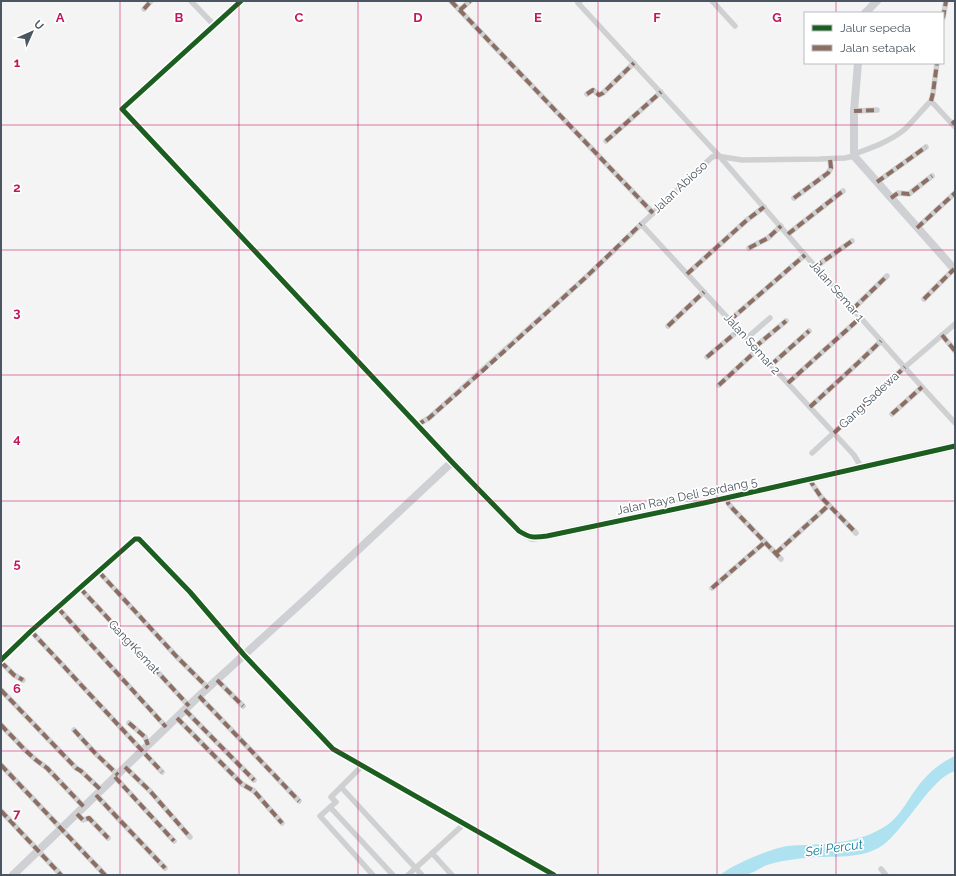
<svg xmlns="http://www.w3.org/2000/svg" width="956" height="876" font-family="Raleway,sans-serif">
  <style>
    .water { fill: #aee2f0 }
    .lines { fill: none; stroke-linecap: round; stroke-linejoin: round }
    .street { stroke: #ced0d2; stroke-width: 5.5 }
    .secondary { stroke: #ced0d4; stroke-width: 8 }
    .quiet { stroke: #8d6e63; stroke-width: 4; stroke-dasharray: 8 4; stroke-linecap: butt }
    .cycleway-casing { stroke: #fff; stroke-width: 8 }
    .cycleway { stroke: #1b5e20; stroke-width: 5 }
    .grid { fill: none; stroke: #c2185b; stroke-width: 1; stroke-opacity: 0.55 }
    .labels { text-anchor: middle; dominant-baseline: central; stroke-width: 3.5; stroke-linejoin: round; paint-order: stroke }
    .street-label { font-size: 12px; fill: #4a5661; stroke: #fff }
    .water-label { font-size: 13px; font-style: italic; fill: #0c7c9b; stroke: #fff }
    .grid-label { font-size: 13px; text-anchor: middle; font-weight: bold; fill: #c2185b; stroke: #fff; stroke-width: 3.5; stroke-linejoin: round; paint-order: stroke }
  </style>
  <rect width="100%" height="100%" fill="#f4f4f4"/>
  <path class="water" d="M955,756V771C932,777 906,828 883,845C859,862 825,854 797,859C787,860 776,862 767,865C760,868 751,874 745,875C737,876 728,875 720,875C734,864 770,849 787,846C794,845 802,845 809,845C832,843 856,842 877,831C898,821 903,807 916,789C926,775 939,763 955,756Z"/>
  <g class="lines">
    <g class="street">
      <polyline points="191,1 214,25"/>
      <polyline points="241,1 122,109 452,462"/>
      <polyline points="451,1 653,213"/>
      <polyline points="580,1 578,3 721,158 805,255 922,387 955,423"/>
      <polyline points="712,1 735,26"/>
      <polyline points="144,9 151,1"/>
      <polyline points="460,10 470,1"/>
      <polyline points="943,18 946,1"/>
      <polyline points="587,94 593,90 599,95 603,93 634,63"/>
      <polyline points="931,101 933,93 937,63"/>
      <polyline points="854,111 877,110"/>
      <polyline points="606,141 661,92"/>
      <path d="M854,154C871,148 891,141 905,129C914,120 922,110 931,101L955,127"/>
      <polyline points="877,182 926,147"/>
      <polyline points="794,198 828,173 831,168 830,159"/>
      <polyline points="891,198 898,193 909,194 932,176"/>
      <polyline points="641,224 854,455 861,467"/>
      <polyline points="917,228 955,193"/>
      <polyline points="788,234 843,191"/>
      <polyline points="749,248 768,238 781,226"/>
      <polyline points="815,267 852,241"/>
      <polyline points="687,274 747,220 764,207"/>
      <polyline points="924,299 954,269"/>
      <polyline points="853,309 887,276"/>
      <polyline points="730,320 805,255"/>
      <polyline points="668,326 704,292"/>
      <polyline points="942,335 955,351"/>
      <polyline points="747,338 770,318"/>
      <polyline points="755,347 786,321"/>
      <polyline points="707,357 739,330"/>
      <polyline points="771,365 809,331"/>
      <polyline points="788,383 860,318"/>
      <polyline points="719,385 757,350"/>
      <polyline points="810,407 859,362 881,341"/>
      <polyline points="892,414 922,387"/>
      <polyline points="417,425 429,418 585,278 712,157 717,156 742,160 820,159 845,158 854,156"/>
      <polyline points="812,453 905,367 955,324"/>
      <polyline points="809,479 821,497 856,533"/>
      <polyline points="728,497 728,503 733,509 781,559"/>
      <polyline points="776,553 829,505"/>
      <polyline points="99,572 177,657 208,688"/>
      <polyline points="80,588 189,706"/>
      <polyline points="712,588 765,542"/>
      <polyline points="58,608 166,727"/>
      <polyline points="31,631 162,772"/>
      <polyline points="1,660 31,631 135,539 139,539 190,592 244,655 333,749 554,875"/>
      <polyline points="1,662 14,675 23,680"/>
      <polyline points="217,680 243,706"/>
      <polyline points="1,690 76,768 81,771 101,790"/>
      <polyline points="199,696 299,801"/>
      <polyline points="185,710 254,780"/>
      <polyline points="177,718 242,784 254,791 282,823"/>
      <polyline points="129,723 145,737 148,745"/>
      <polyline points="1,725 25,750 36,760 47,768 84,807"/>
      <polyline points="74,730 95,753 118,775"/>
      <polyline points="1,765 105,875"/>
      <polyline points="362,766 331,797 336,802 320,816 373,875"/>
      <polyline points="125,767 150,791 190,837"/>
      <polyline points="115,777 174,841"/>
      <polyline points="341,787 422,875"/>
      <polyline points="96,795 165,868"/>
      <polyline points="330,807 393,875"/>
      <polyline points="1,811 61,875"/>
      <polyline points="77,814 83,820 89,818 108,838"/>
      <polyline points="432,853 452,875"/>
      <polyline points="881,869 886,875"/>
      <polyline points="408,875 464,824"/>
    </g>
    <g class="secondary">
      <polyline points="865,13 877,1"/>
      <polyline points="858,63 854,111 854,156 955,270"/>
      <polyline points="13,875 199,696 310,595 452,462 519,531 532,538 547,536 704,503 955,446"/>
    </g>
    <g class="quiet">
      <polyline points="451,1 653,213"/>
      <polyline points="144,9 151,1"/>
      <polyline points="460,10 470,1"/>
      <polyline points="943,18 946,1"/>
      <polyline points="587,94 593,90 599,95 603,93 634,63"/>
      <polyline points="931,101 933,93 937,63"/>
      <polyline points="854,111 877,110"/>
      <polyline points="952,124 955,121"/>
      <polyline points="606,141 661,92"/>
      <polyline points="877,182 926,147"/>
      <polyline points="794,198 828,173 831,168 830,159"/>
      <polyline points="891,198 898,193 909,194 932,176"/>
      <polyline points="917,228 955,193"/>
      <polyline points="788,234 843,191"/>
      <polyline points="749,248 768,238 781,226"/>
      <polyline points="815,267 852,241"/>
      <polyline points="687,274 747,220 764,207"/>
      <polyline points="924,299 954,269"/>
      <polyline points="853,309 887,276"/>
      <polyline points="730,320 805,255"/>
      <polyline points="668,326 704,292"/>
      <polyline points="942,335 955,351"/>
      <polyline points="755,347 786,321"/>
      <polyline points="707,357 739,330"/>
      <polyline points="771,365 809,331"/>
      <polyline points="788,383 860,318"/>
      <polyline points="719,385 757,350"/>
      <polyline points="810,407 859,362 881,341"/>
      <polyline points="892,414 922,387"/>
      <polyline points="417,425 429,418 479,374 585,278 641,224"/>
      <polyline points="834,433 905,367"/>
      <polyline points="809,479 821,497 856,533"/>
      <polyline points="728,497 728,503 733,509 781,559"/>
      <polyline points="776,553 829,505"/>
      <polyline points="99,572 177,657 208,688"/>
      <polyline points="80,588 189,706"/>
      <polyline points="712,588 765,542"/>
      <polyline points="58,608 166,727"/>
      <polyline points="31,631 162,772"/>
      <polyline points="1,662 14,675 23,680"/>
      <polyline points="217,680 243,706"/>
      <polyline points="1,690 76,768 81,771 101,790"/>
      <polyline points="199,696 299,801"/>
      <polyline points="185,710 254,780"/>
      <polyline points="177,718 242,784 254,791 282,823"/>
      <polyline points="129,723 145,737 148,745"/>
      <polyline points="1,725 25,750 36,760 47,768 84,807"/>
      <polyline points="74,730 95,753 118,775"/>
      <polyline points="1,765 105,875"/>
      <polyline points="125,767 150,791 190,837"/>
      <polyline points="115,777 174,841"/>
      <polyline points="96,795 165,868"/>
      <polyline points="1,811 61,875"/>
      <polyline points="77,814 83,820 89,818 108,838"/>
    </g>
    <g class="cycleway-casing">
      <g id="cycleway">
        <path d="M241,1L122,109L452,462L519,531C530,538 534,538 547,536L704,503L955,446"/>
        <polyline points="1,660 31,631 135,539 139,539 190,592 244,655 333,749 554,875"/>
      </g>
    </g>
    <use href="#cycleway" class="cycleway"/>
  </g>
  <path class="grid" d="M120,1V875M239,1V875M358,1V875M478,1V875M598,1V875M717,1V875M836,1V13M836,63V875M1,125H955M1,250H955M1,375H955M1,501H955M1,626H955M1,751H955"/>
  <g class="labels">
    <g class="street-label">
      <text transform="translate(680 187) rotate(-43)">Jalan Abioso</text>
      <text transform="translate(837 291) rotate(49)">Jalan Semar 1</text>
      <text transform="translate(752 344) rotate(48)">Jalan Semar 2</text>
      <text transform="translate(869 400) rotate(-43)">Gang Sadewa</text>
      <text transform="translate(687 496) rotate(-12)">Jalan Raya Deli Serdang 5</text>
      <text transform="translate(134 647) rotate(47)">Gang Kemat</text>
    </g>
    <g class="water-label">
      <text transform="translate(834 848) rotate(-8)">Sei Percut</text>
    </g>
  </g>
  <g class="grid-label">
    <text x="60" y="22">A</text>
    <text x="179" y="22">B</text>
    <text x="299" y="22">C</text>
    <text x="418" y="22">D</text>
    <text x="538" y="22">E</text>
    <text x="657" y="22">F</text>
    <text x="777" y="22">G</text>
    <text x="17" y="67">1</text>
    <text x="17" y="192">2</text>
    <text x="17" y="317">3</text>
    <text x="17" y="443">4</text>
    <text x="17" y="568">5</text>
    <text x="17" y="693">6</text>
    <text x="17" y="818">7</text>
  </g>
  <rect width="956" height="876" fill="none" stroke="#4a5661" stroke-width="4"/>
  <rect x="804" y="12" width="140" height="52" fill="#ffffff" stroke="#b7bbc0"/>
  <rect x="812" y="25" width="20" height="6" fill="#1b5e20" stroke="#b7bbc0"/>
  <text x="840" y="32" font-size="12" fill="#4a5661">Jalur sepeda</text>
  <rect x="812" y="45" width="20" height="6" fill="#8d6e63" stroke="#b7bbc0"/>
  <text x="840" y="52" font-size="12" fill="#4a5661">Jalan setapak</text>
  <g transform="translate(32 32) rotate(45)" stroke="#ffffff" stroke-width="3" paint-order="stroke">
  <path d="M0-3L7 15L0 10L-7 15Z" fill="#4a5661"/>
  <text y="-6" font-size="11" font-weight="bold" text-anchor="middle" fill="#4a5661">U</text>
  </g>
</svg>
